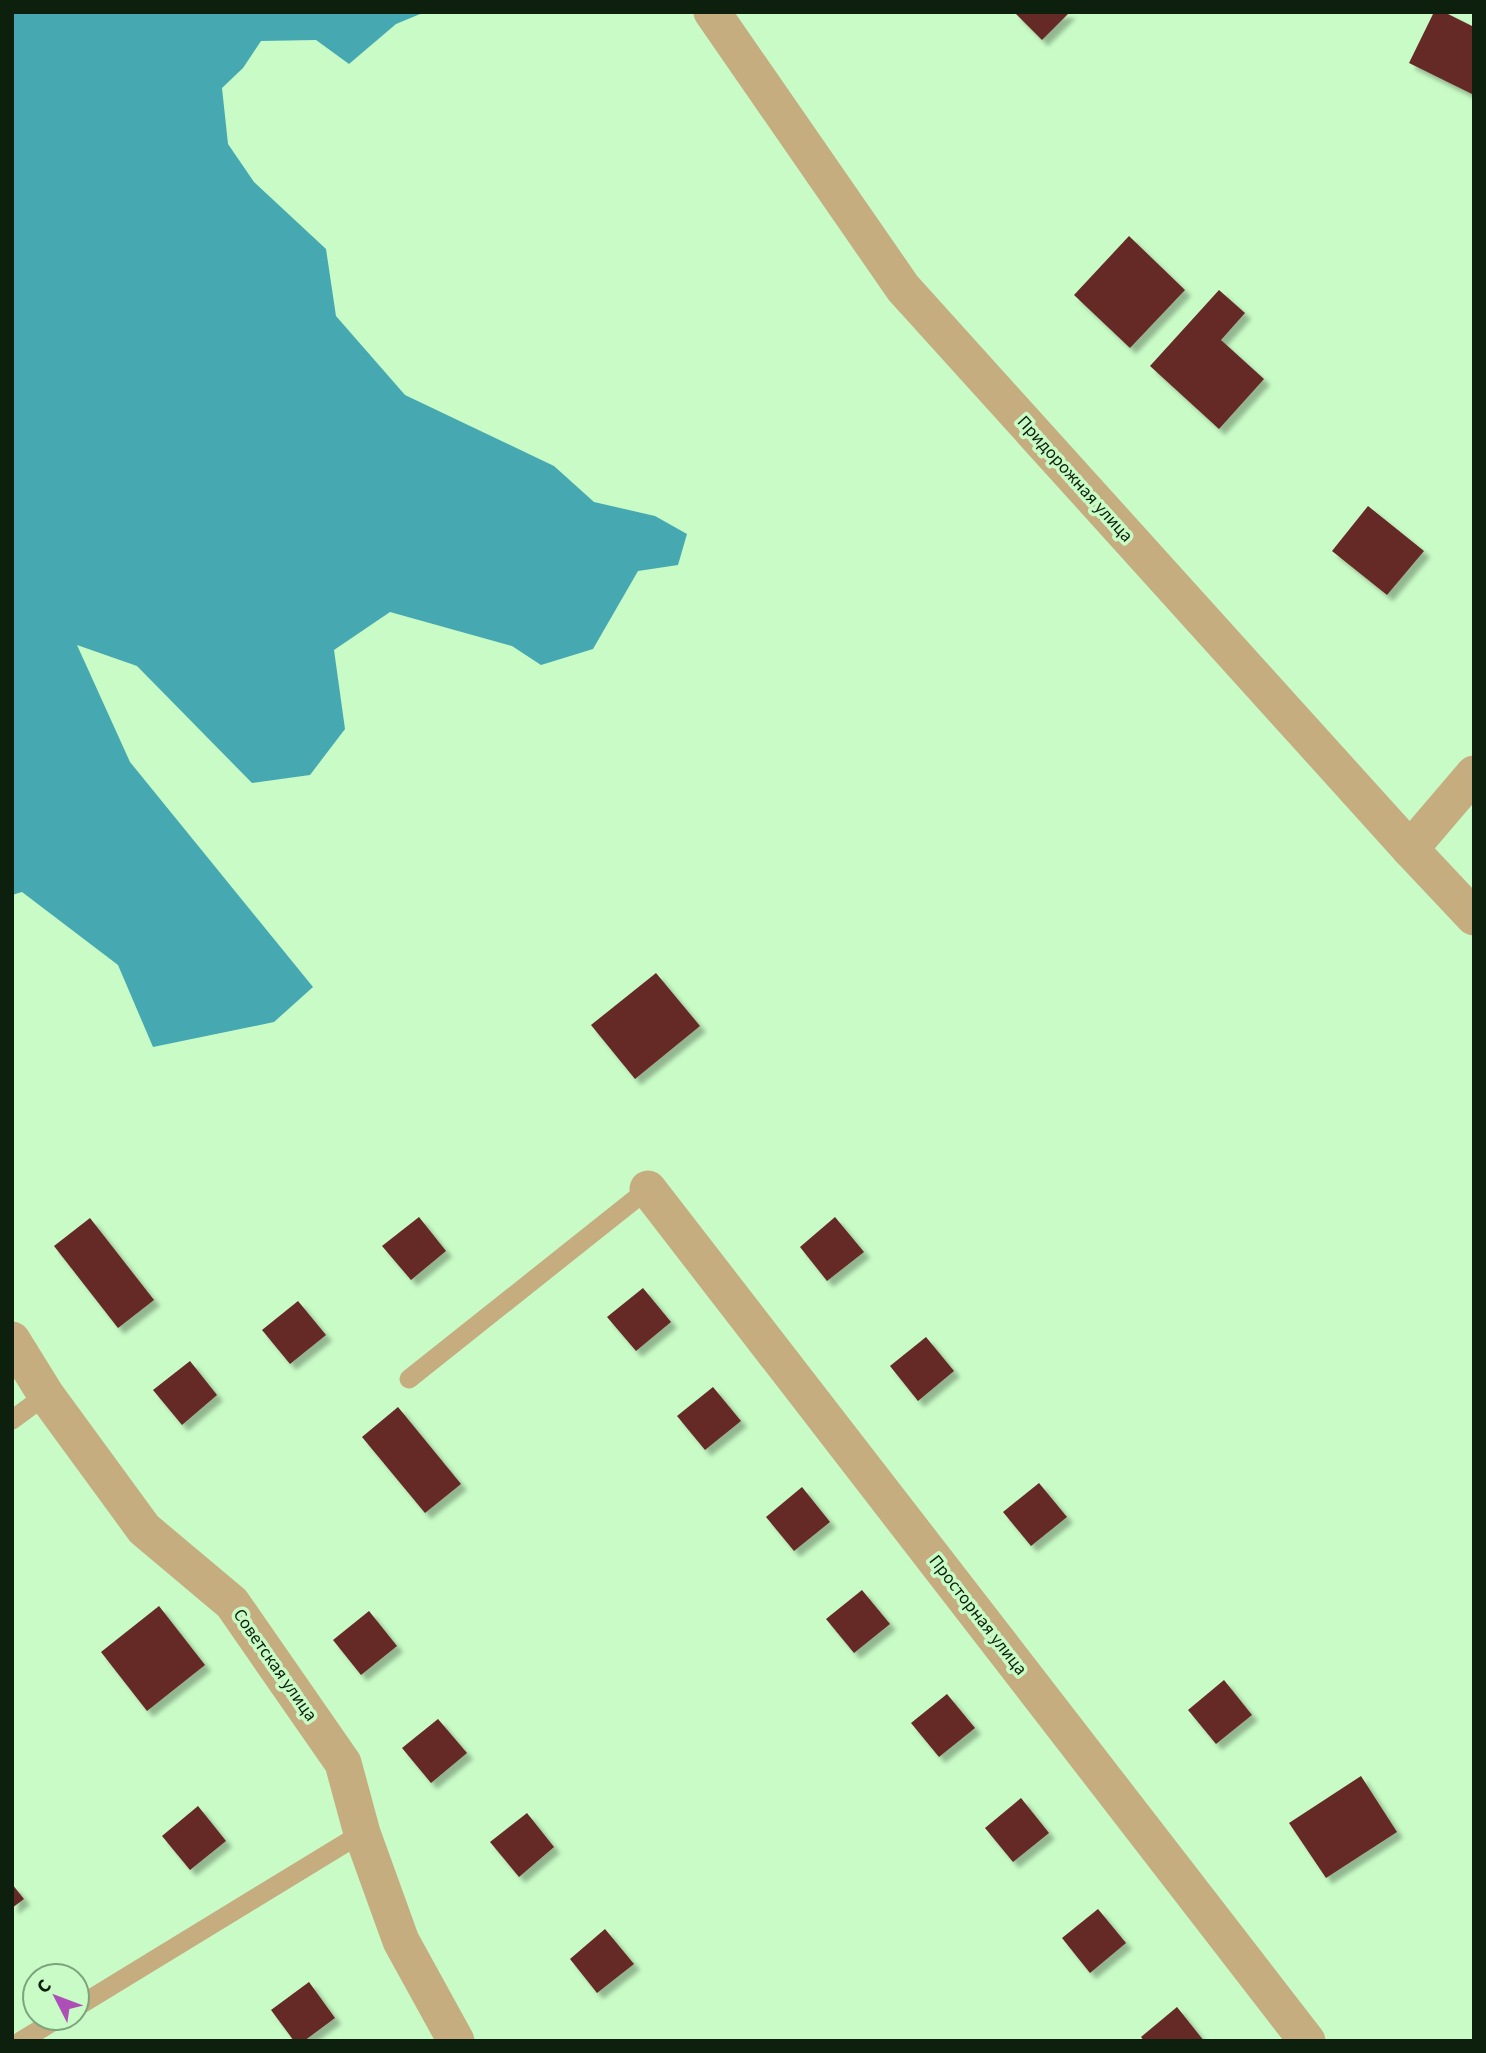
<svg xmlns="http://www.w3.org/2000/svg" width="1486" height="2053" font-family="'Source Sans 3',sans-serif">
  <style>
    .water { fill: #46a9b2 }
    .building { fill: #662927; filter: url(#shadow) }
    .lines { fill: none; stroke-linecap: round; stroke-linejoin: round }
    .lane { stroke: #c5ad7f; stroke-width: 19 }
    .street { stroke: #c5ad7f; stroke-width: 37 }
    .labels { text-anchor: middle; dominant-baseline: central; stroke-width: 7; stroke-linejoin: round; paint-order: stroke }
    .street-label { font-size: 18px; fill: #0d200d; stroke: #c8fbc6 }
  </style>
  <defs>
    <filter id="shadow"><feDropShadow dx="6" dy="6" stdDeviation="2" flood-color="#0004"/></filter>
  </defs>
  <rect width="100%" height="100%" fill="#c8fbc6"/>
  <polygon class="water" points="12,12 425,12 396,24 349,64 316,40 261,41 243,68 222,88 228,144 254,182 326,249 336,316 405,395 554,466 594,502 655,516 687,534 678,565 638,571 593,649 541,665 512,646 390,612 334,650 345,729 310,775 252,783 137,666 77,645 130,762 313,987 274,1022 153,1047 118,965 22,892 12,895"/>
  <g class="building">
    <polygon points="1014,12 1070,12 1042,40"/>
    <polygon points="1434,12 1444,12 1474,27 1474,95 1409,63"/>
    <polygon points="1129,236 1185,290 1130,348 1074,295"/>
    <polygon points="1219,290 1245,313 1221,340 1264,379 1219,429 1150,366"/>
    <polygon points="1368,506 1424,551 1387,595 1332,551"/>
    <polygon points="656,973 700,1026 635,1079 591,1025"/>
    <polygon points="419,1217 446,1251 411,1280 382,1246"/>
    <polygon points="835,1217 864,1252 827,1281 800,1247"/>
    <polygon points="90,1218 154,1300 118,1328 54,1246"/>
    <polygon points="643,1288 671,1322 636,1351 607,1317"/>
    <polygon points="298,1301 326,1335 290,1364 262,1330"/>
    <polygon points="926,1337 954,1371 918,1401 890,1366"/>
    <polygon points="190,1361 217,1395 182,1425 153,1390"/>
    <polygon points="713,1387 741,1421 705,1450 677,1416"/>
    <polygon points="398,1407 461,1484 425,1513 362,1437"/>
    <polygon points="1039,1483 1067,1517 1031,1546 1003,1512"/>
    <polygon points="802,1487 830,1522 794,1551 766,1517"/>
    <polygon points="862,1590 890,1624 854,1653 826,1619"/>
    <polygon points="159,1606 205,1665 147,1711 101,1652"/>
    <polygon points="369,1611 397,1646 361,1675 333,1640"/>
    <polygon points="1224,1680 1252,1715 1216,1744 1188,1710"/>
    <polygon points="947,1694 975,1728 939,1757 911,1723"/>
    <polygon points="438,1719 467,1753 431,1783 402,1748"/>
    <polygon points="1361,1776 1397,1832 1326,1878 1289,1823"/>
    <polygon points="1021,1798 1049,1833 1013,1862 985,1828"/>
    <polygon points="198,1806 226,1841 190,1870 162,1836"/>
    <polygon points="527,1813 554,1847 519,1877 490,1842"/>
    <polygon points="12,1884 24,1899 12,1908"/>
    <polygon points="1098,1909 1126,1943 1090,1973 1062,1938"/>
    <polygon points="605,1929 634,1964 597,1993 570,1959"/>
    <polygon points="309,1982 335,2018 304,2041 294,2041 271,2010"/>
    <polygon points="1177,2007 1204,2041 1144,2041 1141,2037"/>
  </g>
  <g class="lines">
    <g class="lane">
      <polyline points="409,1379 648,1189"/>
      <polyline points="12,1420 46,1395"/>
      <polyline points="77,2007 362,1833"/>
      <polyline points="21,2041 59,2018"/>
    </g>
    <g class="street">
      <polyline points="712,12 903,288 1410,849 1474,917"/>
      <polyline points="1410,849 1474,774"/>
      <polyline points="648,1189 1307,2041"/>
      <polyline points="12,1340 46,1395 144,1529 232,1603 343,1763 362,1833 401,1941 456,2041"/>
    </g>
  </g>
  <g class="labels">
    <g class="street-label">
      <text transform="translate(1075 479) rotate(48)">Придорожная улица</text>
      <text transform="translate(978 1615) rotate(52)">Просторная улица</text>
      <text transform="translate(275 1665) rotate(55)">Советская улица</text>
    </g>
  </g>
  <rect width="1486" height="2053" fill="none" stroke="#0d200d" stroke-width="28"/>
  <g transform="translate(56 1997) rotate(312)"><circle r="33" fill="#c8fbc6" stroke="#7da37c" stroke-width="2"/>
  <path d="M0-5L12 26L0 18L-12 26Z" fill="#ae4fb8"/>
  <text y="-10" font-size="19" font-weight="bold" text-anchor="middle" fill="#0d200d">С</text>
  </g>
</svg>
